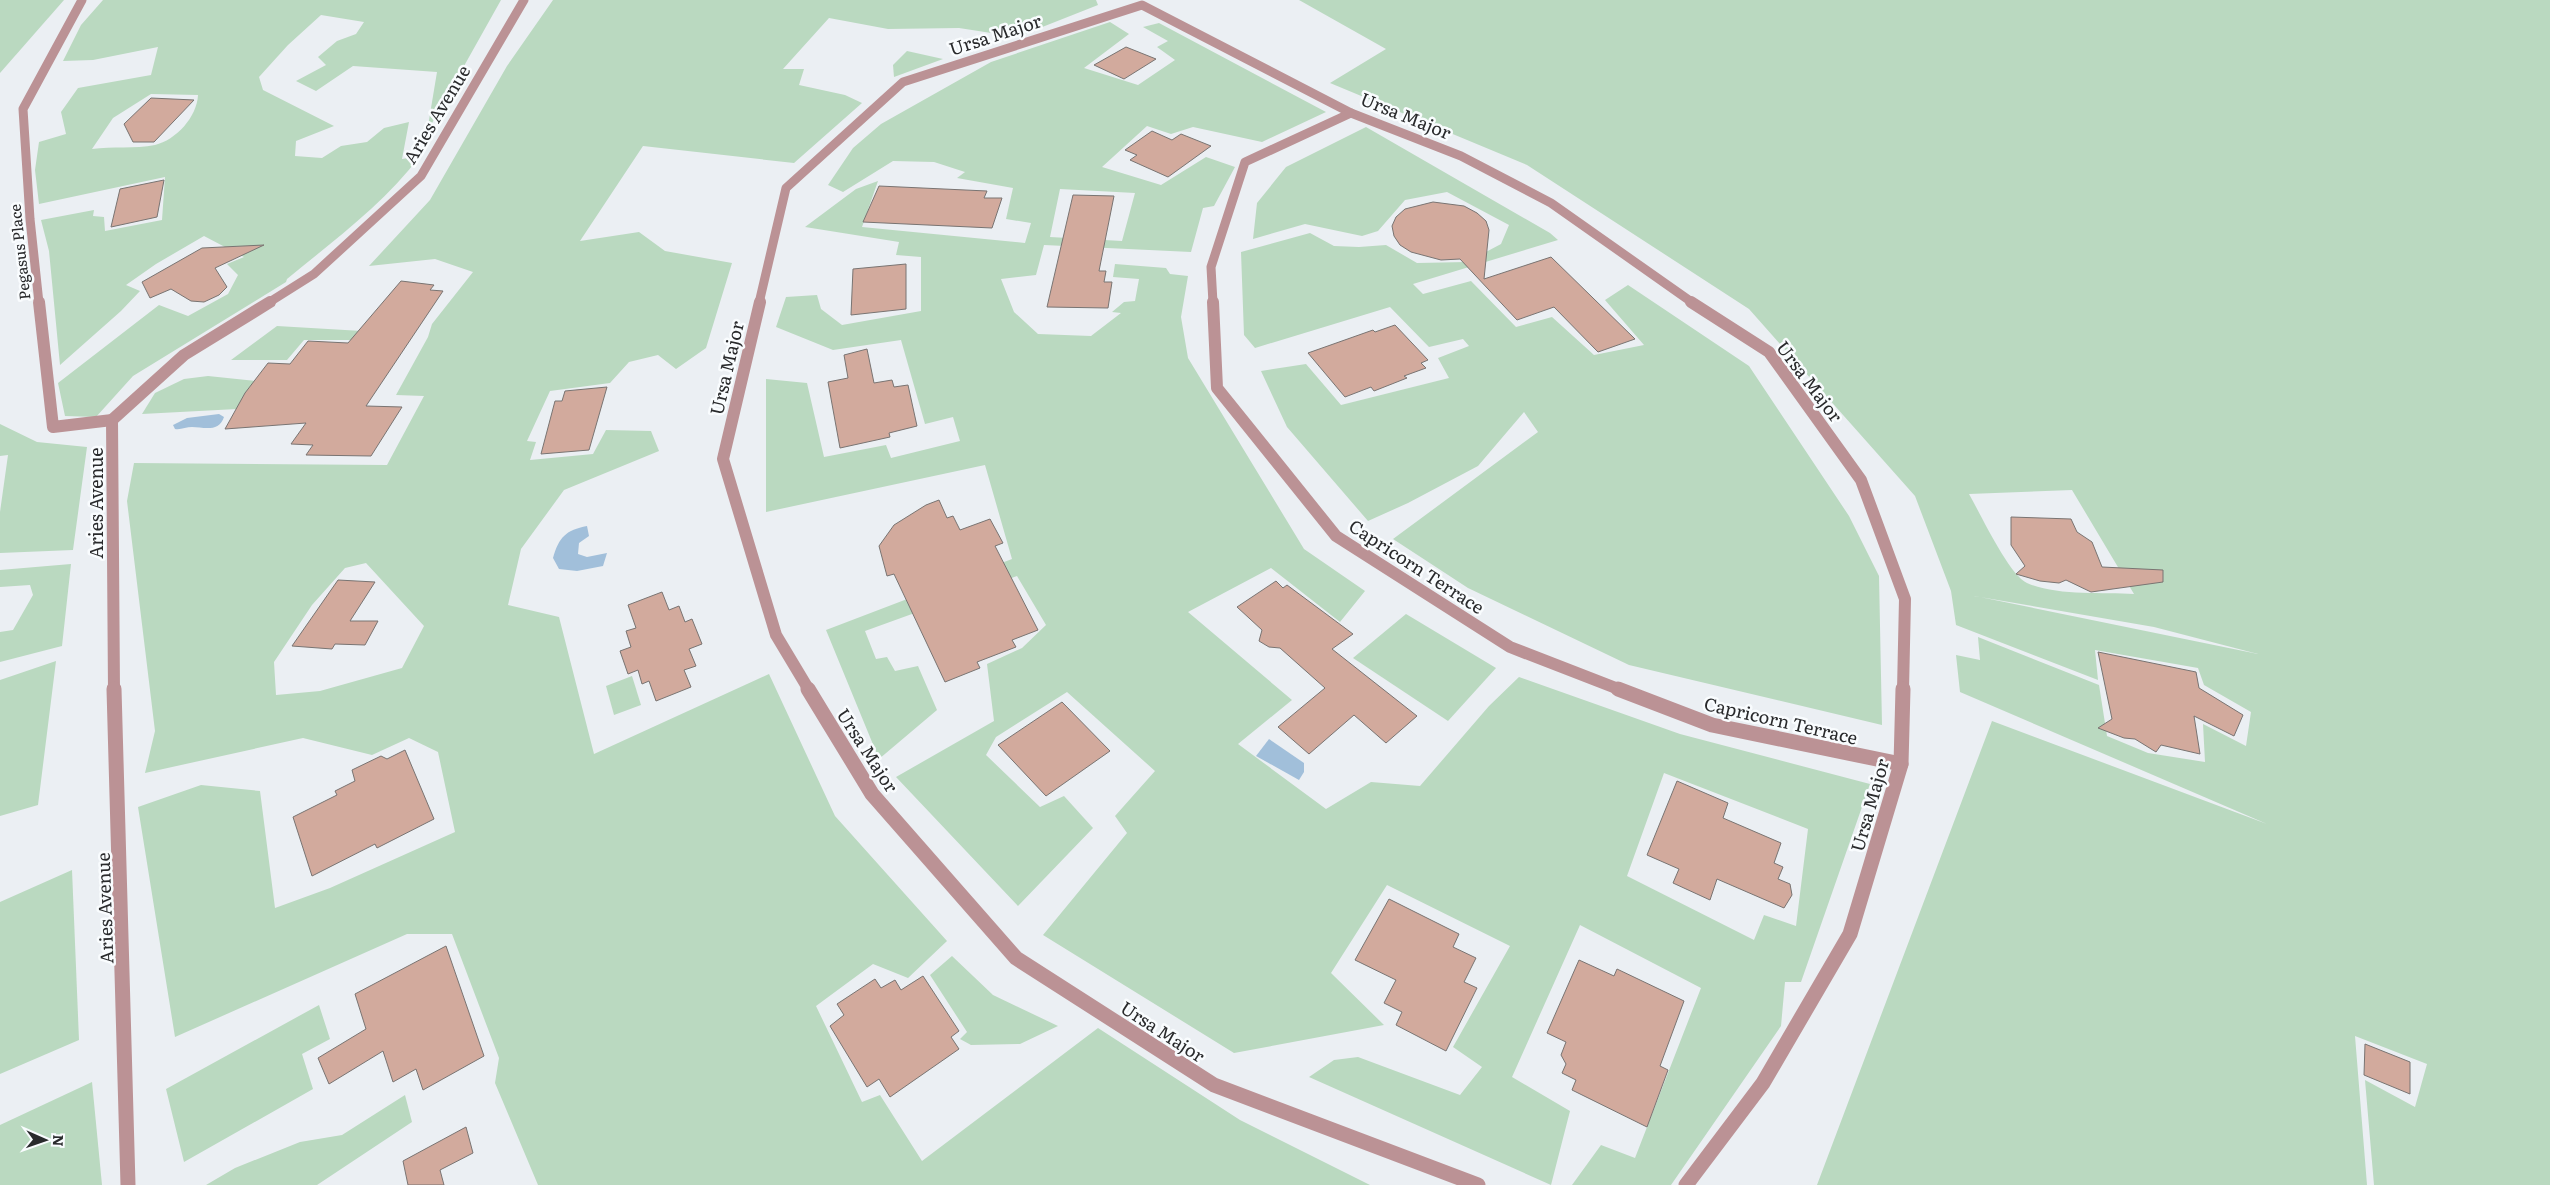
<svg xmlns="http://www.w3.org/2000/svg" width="2550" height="1185" font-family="Literata,serif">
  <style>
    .green { fill: #bad9c0; fill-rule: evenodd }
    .water { fill: #a1bfda }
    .building { fill: #d2aa9d; stroke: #797472 }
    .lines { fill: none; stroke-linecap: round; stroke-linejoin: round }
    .minor-far2 { stroke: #bb9295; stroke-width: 9 }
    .minor-far1 { stroke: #bb9295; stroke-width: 12 }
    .minor { stroke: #bb9295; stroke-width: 15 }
    .labels { text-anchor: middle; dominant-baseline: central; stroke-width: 5; stroke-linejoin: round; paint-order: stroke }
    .far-street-label { font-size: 15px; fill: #292a2c; stroke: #f9fcfe }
    .street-label { font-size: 18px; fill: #292a2c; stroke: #f9fcfe }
  </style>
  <rect width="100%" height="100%" fill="#ebeff3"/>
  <g class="green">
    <polygon points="0,0 64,0 0,73"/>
    <path d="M103,0H501L427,132L437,72L353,66L316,91L296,81L326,65L318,57L337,41L356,34L364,22L321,15L288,45L259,77L263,90L334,126L296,141L295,156L322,158L341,146L367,142L384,128L409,122L402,159L420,156C384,204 333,241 287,279L286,282L133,376L96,417L65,416L58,383L159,305L188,316L228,294L238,275L227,264L244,257L204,236L156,264L126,285L140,291L121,311L60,365L49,251L41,220L94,210L93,216L104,217L105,231L162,220L165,177L39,204L35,170L39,142L66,134L61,112L78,88L151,75L158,47L93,60L63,61L81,25ZM151,94L198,95C197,117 176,140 155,145C135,149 112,146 92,149L113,118Z"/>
    <path d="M553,0H1096L1098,5L1017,37L959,28L888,29L829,18L783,69H804L799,85L845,95L862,103L794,163L643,146L580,241L639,232L665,251L732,263L706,348L676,369L658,355L629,362L610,383L550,391L527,441L536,442L530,460L593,454L606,430L651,431L659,451L564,490L521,549L508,605L559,617L594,754L769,674L835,816L947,941L908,978L873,964L816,1006L862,1102L880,1095L922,1161L1098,1028L1240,1120L1370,1185H538L495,1083L499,1058L452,934H407L175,1037L138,807L201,785L260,791L275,908L330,888L455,832L438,752L409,738L372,755L303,738L145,773L155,731L127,501L134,463L387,465L424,396L396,395L428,337L432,324L473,272L435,259L369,266L430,200L507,66ZM366,563L424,626L402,668L320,691L276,695L274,662L312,605L345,568Z"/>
    <path d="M1299,0H2550V1185H2374L2365,1080L2415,1107L2427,1064L2355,1036L2367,1185H1817L1992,721L2267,824L1960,692L1956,655L1980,660L1978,637L2099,685L2107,736L2148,753L2205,762L2203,724L2246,746L2251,712L2204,685L2198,668L2095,650L2098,680L1956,625L1951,591L1915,496L1749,309L1527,165L1330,83L1386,49ZM2072,490L2134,594C2102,592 2056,596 2027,583C2009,575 1980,513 1969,494ZM1974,596L2154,627L2258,654L1975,596Z"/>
    <path d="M1110,22L1129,34L1084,68L1138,85L1175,60L1157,47L1168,41L1143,27L1159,23L1326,112L1262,142L1193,127L1171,134L1147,126L1102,167L1161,185L1206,157L1235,167L1214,206L1203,208L1191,252L1044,245L1036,275L1001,279L1014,312L1038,334L1091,336L1121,313L1112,312L1124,302L1135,301L1139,279L1113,277L1115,264L1166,268L1170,274L1188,276L1181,317L1188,358L1304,549L1365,591L1340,622L1271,568L1188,612L1292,700L1238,744L1326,809L1371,782L1420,786L1489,706L1519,677L1680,734L1870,784L1801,982H1785L1781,1026L1671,1185H1572L1601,1145L1635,1158L1701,988L1580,925L1512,1077L1570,1111L1551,1185L1309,1077L1334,1060L1358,1057L1460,1095L1482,1067L1453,1047L1510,946L1387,885L1331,973L1384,1025L1234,1053L1043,935L1127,833L1115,816L1155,771L1067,692L996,737L986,755L1040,807L1064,796L1093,828L1018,906L896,777L994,721L987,664L1022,648L1046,625L1017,576L865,631L876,659L887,657L895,671L918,666L937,710L879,759L826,630L1012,559L985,465L766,512V379L807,383L824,457L886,445L891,458L960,441L953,417L925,424L901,340L833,350L776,327L786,297L817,295L821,309L842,325L921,311V257L896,255L899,242L805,227L856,189L878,181L862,227L1025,243L1031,223L1006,219L1013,188L957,178L965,172L934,162L893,161L843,192L828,185L853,148L881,124L991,62ZM1060,189L1135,193L1122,241L1050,237ZM1664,773L1808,829L1796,926L1764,915L1754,940L1627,876Z"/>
    <polygon points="907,51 943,59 894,77 893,65"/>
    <polygon points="1366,127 1550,233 1558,240 1413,284 1423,294 1471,281 1516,327 1552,317 1594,355 1644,345 1605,300 1628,285 1749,366 1849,516 1879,576 1882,725 1629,665 1468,588 1393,539 1538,432 1524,412 1478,466 1408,503 1368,521 1287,427 1261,371 1306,364 1341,405 1449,378 1438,358 1469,346 1463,339 1429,347 1390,307 1255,348 1244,335 1241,252 1310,233 1334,246 1359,247 1386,245 1417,263 1467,262 1501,244 1509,225 1447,192 1405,200 1378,231 1362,236 1305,224 1253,239 1257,203 1286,167"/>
    <polygon points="277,326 362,331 355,340 304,340 287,360 231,360"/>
    <polygon points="208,376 267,382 313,405 142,414 155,393 184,379"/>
    <polygon points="0,424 37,442 87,447 73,550 0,553 0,512 8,455 0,456"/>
    <polygon points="71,564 62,646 0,662 0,632 13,630 33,595 30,585 0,587 0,570"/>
    <polygon points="1406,614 1496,668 1448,721 1353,658"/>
    <polygon points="56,661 38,805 0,816 0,680"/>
    <polygon points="632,676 641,705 614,715 606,686"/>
    <polygon points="72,870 79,1040 0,1074 0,902"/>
    <polygon points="952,956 993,995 1058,1026 1020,1044 971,1045 960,1039 967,1032 930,975"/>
    <polygon points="319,1005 330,1039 302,1054 313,1089 184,1162 166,1089"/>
    <polygon points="92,1082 102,1185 0,1185 0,1125"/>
    <polygon points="405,1095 412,1122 317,1185 206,1185 235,1168 300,1142 342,1135"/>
  </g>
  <g class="water">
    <path d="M219,414L224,417C219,433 203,427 192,427C186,427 181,430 175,429L173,425L187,418Z"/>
    <path d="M587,526L589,536L579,543L578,554L587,557L607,553L603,566L577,571L559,569L553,558C559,537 566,530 587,526Z"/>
    <polygon points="1269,739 1304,763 1304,772 1299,780 1256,756"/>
  </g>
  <g class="building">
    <polygon points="1126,47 1156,59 1124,79 1094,65"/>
    <polygon points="151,98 194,100 154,142 133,142 124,124"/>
    <polygon points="1152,131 1172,140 1181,134 1211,146 1168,177 1130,160 1137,155 1125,150"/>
    <polygon points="164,180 157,217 111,227 120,189"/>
    <polygon points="879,186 987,191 984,198 1002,198 992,228 863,222"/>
    <polygon points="1073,195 1114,196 1099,271 1106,271 1104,282 1112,282 1108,308 1047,307"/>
    <polygon points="1433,202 1464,206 1477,213 1486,221 1489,230 1484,279 1551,257 1635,339 1598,352 1554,307 1517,320 1460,259 1441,260 1411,252 1400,245 1394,236 1392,226 1396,217 1405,209"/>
    <polygon points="264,245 215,268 227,287 219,295 204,302 191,301 171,289 150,298 142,282 202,248"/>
    <polygon points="906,264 906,309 851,315 853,269"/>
    <polygon points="401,281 434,285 430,290 443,291 366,406 402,407 371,456 306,455 313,445 291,444 306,423 225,429 245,393 268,363 290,364 308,341 348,343"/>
    <polygon points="1395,325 1428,360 1421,363 1426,368 1404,376 1407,378 1374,391 1371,387 1345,397 1308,353 1373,330 1375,332"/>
    <polygon points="867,349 874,383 892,380 894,387 908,385 917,426 889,433 890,437 840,448 828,382 848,378 844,355"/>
    <polygon points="607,387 589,450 541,454 555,401 562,401 565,391"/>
    <polygon points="939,500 947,518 953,516 960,530 990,519 1003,543 995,546 1038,630 1012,640 1016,647 977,662 980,668 945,682 894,574 887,576 879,546 894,525 926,505"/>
    <polygon points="2011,517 2071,519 2077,532 2092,542 2102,567 2163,570 2163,582 2091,592 2066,580 2059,583 2040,581 2016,574 2025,566 2011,545"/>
    <polygon points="338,580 375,582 350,621 378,621 365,645 335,644 332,649 292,646"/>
    <polygon points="1276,581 1283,588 1287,585 1353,634 1332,649 1417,716 1386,743 1354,715 1309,754 1278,727 1325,688 1280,648 1269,647 1259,641 1262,630 1237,607"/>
    <polygon points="662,592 669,610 679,606 685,622 692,619 702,644 689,649 696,666 684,670 691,687 656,701 649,681 642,684 638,670 628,674 620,651 631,647 626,631 636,628 628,605"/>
    <polygon points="2098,652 2196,672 2199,688 2243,715 2234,736 2194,716 2200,754 2161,745 2156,752 2135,739 2124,738 2098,728 2112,719"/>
    <polygon points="1062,702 1110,751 1046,796 998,745"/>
    <polygon points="405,750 434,819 377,848 375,844 312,876 293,817 337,795 335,791 355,781 352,770 381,756 387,759"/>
    <polygon points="1677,781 1728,803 1723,818 1781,843 1774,863 1783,867 1778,879 1790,884 1792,895 1784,908 1717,879 1710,900 1673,883 1679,869 1647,855"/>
    <polygon points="1389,899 1459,934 1453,947 1476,958 1464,982 1477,988 1446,1051 1396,1025 1402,1012 1384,1003 1396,980 1355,960"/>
    <polygon points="446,946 484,1056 423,1090 416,1069 393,1082 383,1051 329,1084 318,1058 366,1029 355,994"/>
    <polygon points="1579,960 1614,976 1617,969 1684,1001 1660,1066 1668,1070 1647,1127 1572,1090 1576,1080 1562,1073 1566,1064 1561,1055 1566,1042 1547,1033"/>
    <polygon points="923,976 959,1031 951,1037 959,1049 890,1097 879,1079 867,1087 830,1026 844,1015 837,1004 875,979 881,988 895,980 901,990"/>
    <polygon points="2365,1044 2410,1062 2410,1094 2364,1075"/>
    <polygon points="466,1127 473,1153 440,1170 444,1185 408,1185 403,1161"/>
  </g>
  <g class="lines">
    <g class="minor-far2">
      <polyline points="39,303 30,219 23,109 82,0"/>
      <polyline points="268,303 314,274 421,176 524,0"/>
      <polyline points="759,303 786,188 903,82 1142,5 1351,113 1461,156 1551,203 1693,303"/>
      <polyline points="1213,303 1211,267 1245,162 1351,113"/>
    </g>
    <g class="minor-far1">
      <polyline points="39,302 53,427 112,420"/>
      <polyline points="760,302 723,459 776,635 809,690"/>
      <polyline points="1213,302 1217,388 1336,536 1510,647 1621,690"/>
      <polyline points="1691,302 1769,352 1861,480 1905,599 1903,690"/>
      <polyline points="114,690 112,420 184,355 270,302"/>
    </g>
    <g class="minor">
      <polyline points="114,689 128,1185"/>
      <polyline points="808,689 872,794 1016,958 1214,1085 1478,1185"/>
      <polyline points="1618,689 1712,725 1901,764"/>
      <polyline points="1686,1185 1763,1083 1850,934 1901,764 1903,689"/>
    </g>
  </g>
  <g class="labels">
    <g class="far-street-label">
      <text transform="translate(19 252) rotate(-96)">Pegasus Place</text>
    </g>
    <g class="street-label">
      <text transform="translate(995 34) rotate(-18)">Ursa Major</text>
      <text transform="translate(436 114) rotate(-59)">Aries Avenue</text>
      <text transform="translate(1406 115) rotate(22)">Ursa Major</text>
      <text transform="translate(726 368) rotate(-77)">Ursa Major</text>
      <text transform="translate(1810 381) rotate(53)">Ursa Major</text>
      <text transform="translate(95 503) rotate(-90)">Aries Avenue</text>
      <text transform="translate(1417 566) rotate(33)">Capricorn Terrace</text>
      <text transform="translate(1781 720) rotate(13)">Capricorn Terrace</text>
      <text transform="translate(868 750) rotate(57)">Ursa Major</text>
      <text transform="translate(1869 805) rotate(-74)">Ursa Major</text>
      <text transform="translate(104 908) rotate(-92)">Aries Avenue</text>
      <text transform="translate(1163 1031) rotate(33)">Ursa Major</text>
    </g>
  </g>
  <g transform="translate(45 1140) rotate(92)" stroke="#f9fcfe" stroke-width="4" paint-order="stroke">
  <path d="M0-4L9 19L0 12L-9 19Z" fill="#292a2c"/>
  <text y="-8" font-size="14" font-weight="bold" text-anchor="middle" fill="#292a2c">N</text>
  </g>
</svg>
